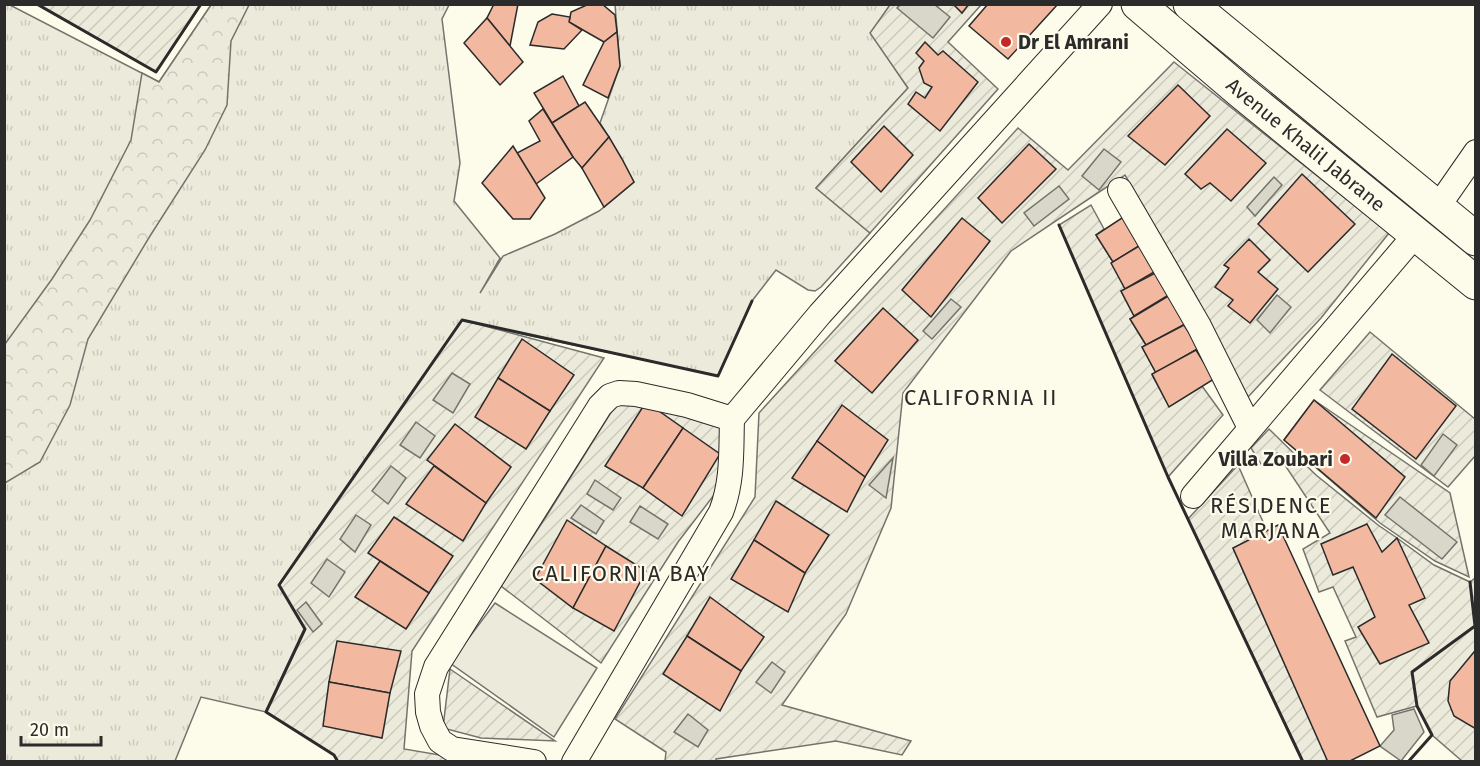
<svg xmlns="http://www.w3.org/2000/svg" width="1480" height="766" font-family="'Fira Sans',sans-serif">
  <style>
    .grass { fill: url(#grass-tufts); stroke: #74746e; stroke-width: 1.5 }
    .forest { fill: url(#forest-crowns); stroke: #74746e; stroke-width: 1.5 }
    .garden { fill: url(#garden-furrows); stroke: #74746e; stroke-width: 1.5 }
    .pitch { fill: #ecebdb; stroke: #74746e; stroke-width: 1.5 }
    .water { fill: #d8d7c9; stroke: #74746e; stroke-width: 1.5 }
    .building { fill: #f2b8a0; stroke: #2b2b2b; stroke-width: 1.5 }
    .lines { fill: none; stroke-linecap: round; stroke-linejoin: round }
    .minor-casing { stroke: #2b2b2b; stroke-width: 26 }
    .primary-casing { stroke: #2b2b2b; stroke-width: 35 }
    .minor { stroke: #fdfbea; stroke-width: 24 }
    .primary { stroke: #fdfbea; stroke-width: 33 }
    .wall { stroke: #2b2b2b; stroke-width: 3 }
    .poi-dot { fill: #c62828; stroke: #fdfbea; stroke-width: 2 }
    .labels { text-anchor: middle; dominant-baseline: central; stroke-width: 4.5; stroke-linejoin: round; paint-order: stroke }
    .poi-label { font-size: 20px; font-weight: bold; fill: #2b2b2b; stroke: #fdfbea; text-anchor: start }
    .street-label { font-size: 20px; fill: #2b2b2b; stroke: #fdfbea }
    .quarter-label { font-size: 22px; letter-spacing: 1.5px; fill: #2b2b2b; stroke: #fdfbea }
  </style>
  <defs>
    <pattern id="grass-tufts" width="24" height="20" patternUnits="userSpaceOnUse" patternTransform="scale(1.5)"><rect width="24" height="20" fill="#ecebdb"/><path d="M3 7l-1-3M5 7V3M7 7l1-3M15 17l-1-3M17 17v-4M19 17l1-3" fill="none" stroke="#cbcabc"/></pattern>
    <pattern id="forest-crowns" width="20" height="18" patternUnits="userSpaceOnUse" patternTransform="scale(1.5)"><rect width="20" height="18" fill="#ecebdb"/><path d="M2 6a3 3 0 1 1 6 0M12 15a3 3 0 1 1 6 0" fill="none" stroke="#cbcabc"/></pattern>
    <pattern id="garden-furrows" width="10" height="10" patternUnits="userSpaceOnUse" patternTransform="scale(1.5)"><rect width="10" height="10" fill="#ecebdb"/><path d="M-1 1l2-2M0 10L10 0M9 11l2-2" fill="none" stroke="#cbcabc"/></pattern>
  </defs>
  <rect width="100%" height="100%" fill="#fdfbea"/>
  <polygon class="grass" points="4,5 10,5 159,82 211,5 449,5 442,19 460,163 454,201 500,258 480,293 503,256 555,234 599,211 634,182 622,159 600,123 620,66 615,5 890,5 871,33 908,88 816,188 870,233 821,287 815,291 808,290 776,270 752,301 718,376 462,321 305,629 266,712 201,697 175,761 5,761"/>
  <polygon class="forest" points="211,5 249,5 231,41 227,105 205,150 150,236 88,339 70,405 40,462 5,483 5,344 52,279 90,220 131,140 142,73 159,82"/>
  <g class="garden">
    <polygon points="37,5 201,5 156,72"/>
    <polygon points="890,5 981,5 948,42 998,89 870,233 816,188 908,88 870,33"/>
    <polygon points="1174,62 1389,233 1321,318 1248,397 1196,296 1125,175 1096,194 1011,251 903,393 891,508 846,614 782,705 911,741 902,755 836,741 716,759 716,761 665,761 666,752 615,719 755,497 759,413 1018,128 1068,170"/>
    <polygon points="1091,205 1104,229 1096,235 1113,262 1125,289 1121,291 1134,316 1130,319 1146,345 1142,347 1156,373 1152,375 1169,406 1202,386 1223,415 1168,477 1059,225"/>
    <polygon points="462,320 604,358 412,651 404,749 475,761 338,761 334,755 266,712 305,629 279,585"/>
    <polygon points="1370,332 1475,419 1475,456 1448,487 1320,390"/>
    <polygon points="1314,400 1450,493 1469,577 1435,561 1380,523 1284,440"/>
    <polygon points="618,401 722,421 725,455 714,495 678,542 601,663 501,586 549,512"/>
    <polygon points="1269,429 1316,475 1378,525 1397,538 1434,565 1470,582 1475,578 1475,761 1462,761 1432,735 1417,706 1377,717 1345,641 1356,637 1333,587 1319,592 1303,549 1330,533 1277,453 1261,464 1251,448"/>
    <polygon points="1238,465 1267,531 1233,548 1328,761 1303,761 1188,519"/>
    <polygon points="450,669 555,741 481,738 443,728"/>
  </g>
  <polygon class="pitch" points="495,603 597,668 554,737 450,663"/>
  <g class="water">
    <polygon points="900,5 935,5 950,17 933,38 897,8"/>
    <polygon points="1104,149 1121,162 1099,190 1082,176"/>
    <polygon points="1274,177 1282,185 1255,216 1247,207"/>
    <polygon points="1059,186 1069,199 1034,226 1024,213"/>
    <polygon points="1277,295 1291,307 1270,333 1257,320"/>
    <polygon points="951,299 961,307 932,339 923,331"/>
    <polygon points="452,373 470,384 453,413 433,400"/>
    <polygon points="416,422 435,436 420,458 400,445"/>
    <polygon points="1443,434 1457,445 1434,476 1421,465"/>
    <polygon points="893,458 886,498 869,485"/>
    <polygon points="391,466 406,478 388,504 372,491"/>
    <polygon points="595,480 621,498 613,510 587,494"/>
    <polygon points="1400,497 1457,542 1442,559 1385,515"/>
    <polygon points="581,505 604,521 596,534 571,518"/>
    <polygon points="640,506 668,524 658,539 630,522"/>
    <polygon points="356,515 371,525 355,552 340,539"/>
    <polygon points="327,559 345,572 329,597 311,583"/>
    <polygon points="306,602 322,624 313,632 297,610"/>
    <polygon points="772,662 785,672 771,693 756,682"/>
    <polygon points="1414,709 1424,732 1401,761 1380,746 1394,730 1392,715"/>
    <polygon points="688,714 708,730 698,747 674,732"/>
  </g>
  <g class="building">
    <polygon points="494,4 518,4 510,46 487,18"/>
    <polygon points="589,4 602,4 615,15 617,32 604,42 569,22 571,12"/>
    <polygon points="953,4 969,4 962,13"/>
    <polygon points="988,4 1058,4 1008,59 969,26"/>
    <polygon points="552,14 570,17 569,22 582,30 564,49 530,45 538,22"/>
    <polygon points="487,18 523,62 500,85 464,43"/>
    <polygon points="617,32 620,66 608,98 583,85 604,42"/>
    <polygon points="925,42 938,55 943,51 978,82 940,131 908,104 916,92 925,98 932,87 924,83 919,68 924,61 916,53"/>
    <polygon points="563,76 579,106 552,123 534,93"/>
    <polygon points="1178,85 1210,116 1165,165 1128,136"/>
    <polygon points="585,102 609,137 582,168 573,157 552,123"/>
    <polygon points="543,109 573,157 536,184 517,153 540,141 529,121"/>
    <polygon points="884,126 913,155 881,192 851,162"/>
    <polygon points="1227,129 1266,163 1231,201 1210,183 1201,189 1185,174"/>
    <polygon points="609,137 622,159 634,182 604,207 582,168"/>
    <polygon points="1029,144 1056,169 1002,223 978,198"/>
    <polygon points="513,146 545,198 530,219 513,219 482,183"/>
    <polygon points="1302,174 1355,224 1308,272 1258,224"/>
    <polygon points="1131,212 1147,241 1113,262 1096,235"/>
    <polygon points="962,218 990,241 931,317 902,290"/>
    <polygon points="1249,239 1270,260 1258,272 1278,289 1250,323 1228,306 1233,300 1215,287 1229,268 1224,265"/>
    <polygon points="1144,243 1161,268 1125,289 1111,263"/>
    <polygon points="1159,271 1172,293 1134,316 1121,291"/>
    <polygon points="1170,295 1187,323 1146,345 1130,319"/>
    <polygon points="883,308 918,340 872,393 835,361"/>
    <polygon points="1184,325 1199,348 1156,373 1142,347"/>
    <polygon points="522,339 574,375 550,411 498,378"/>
    <polygon points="1196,350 1214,379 1169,407 1152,374"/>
    <polygon points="1392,354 1456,406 1416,459 1352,409"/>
    <polygon points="498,378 550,411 526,449 475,417"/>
    <polygon points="1314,400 1405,477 1376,518 1284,440"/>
    <polygon points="646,402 683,428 643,488 605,466"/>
    <polygon points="842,405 888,440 865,477 817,441"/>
    <polygon points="455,424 511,467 486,503 427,460"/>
    <polygon points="683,428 720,454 682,516 643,488"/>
    <polygon points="817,441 865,477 847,512 792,478"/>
    <polygon points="434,466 486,503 463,541 406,504"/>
    <polygon points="776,501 829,535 805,573 754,540"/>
    <polygon points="394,517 453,556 429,593 368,553"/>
    <polygon points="567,520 606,546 573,608 535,579"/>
    <polygon points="1367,524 1382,552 1397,538 1425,598 1409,605 1429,643 1380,664 1358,627 1375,617 1353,567 1333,575 1321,544"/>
    <polygon points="1278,525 1380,746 1348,762 1328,762 1233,548"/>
    <polygon points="754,540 805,573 788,612 731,579"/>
    <polygon points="606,546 646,571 614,631 573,608"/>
    <polygon points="380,561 429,593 406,629 355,597"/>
    <polygon points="710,597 764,637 741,671 687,636"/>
    <polygon points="687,636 741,671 720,711 663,674"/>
    <polygon points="337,641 401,651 390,693 329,682"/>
    <polygon points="1474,652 1476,653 1476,729 1454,716 1448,701 1450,681"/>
    <polygon points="329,682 390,693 382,738 323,726"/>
  </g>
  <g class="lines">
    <g class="minor-casing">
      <g id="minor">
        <polyline points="1120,190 1199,326 1250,428"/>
        <polyline points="1437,208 1476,152"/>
        <polyline points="1193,496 1416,234"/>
        <polyline points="534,762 452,749 440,741 432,726 428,712 427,694 436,667 600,406 610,396 619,393 636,394 687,405 732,419 820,314 1100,4"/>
        <path d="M574,762L721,512C733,481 731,451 732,419"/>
      </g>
    </g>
    <g class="primary-casing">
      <g id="primary">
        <path id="s1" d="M1138,4L1240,91L1476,283"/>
        <polyline points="1190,4 1476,239"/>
      </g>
    </g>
    <use href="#minor" class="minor"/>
    <use href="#primary" class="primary"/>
    <g class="wall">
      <polyline points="37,4 156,72 201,4"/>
      <polyline points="1059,225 1168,477 1303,762"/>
      <polyline points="338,762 334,755 266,712 305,629 279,585 462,320 718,376 752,301"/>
      <polyline points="1408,762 1432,735 1417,706 1412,672 1475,626 1470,582"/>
    </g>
  </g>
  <g class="poi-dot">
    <circle cx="1006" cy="42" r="6"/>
    <circle cx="1345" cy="459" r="6"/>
  </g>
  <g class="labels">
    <g class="poi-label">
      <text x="1018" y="42">Dr El Amrani</text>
      <text x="1333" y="459" text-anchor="end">Villa Zoubari</text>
    </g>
    <g class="street-label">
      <text stroke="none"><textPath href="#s1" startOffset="219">Avenue Khalil Jabrane</textPath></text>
    </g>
    <g class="quarter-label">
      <text x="981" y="397">CALIFORNIA II</text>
      <text x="1271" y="505">RÉSIDENCE<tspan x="1271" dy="25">MARJANA</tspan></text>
      <text x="621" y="573">CALIFORNIA BAY</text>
    </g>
  </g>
  <rect width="1480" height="766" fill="none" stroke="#2b2b2b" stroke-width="12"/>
  <path d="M21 736v9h80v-9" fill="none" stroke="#2b2b2b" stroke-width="3"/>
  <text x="30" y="736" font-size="18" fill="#2b2b2b" stroke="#fdfbea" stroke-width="4.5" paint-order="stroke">20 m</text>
</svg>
